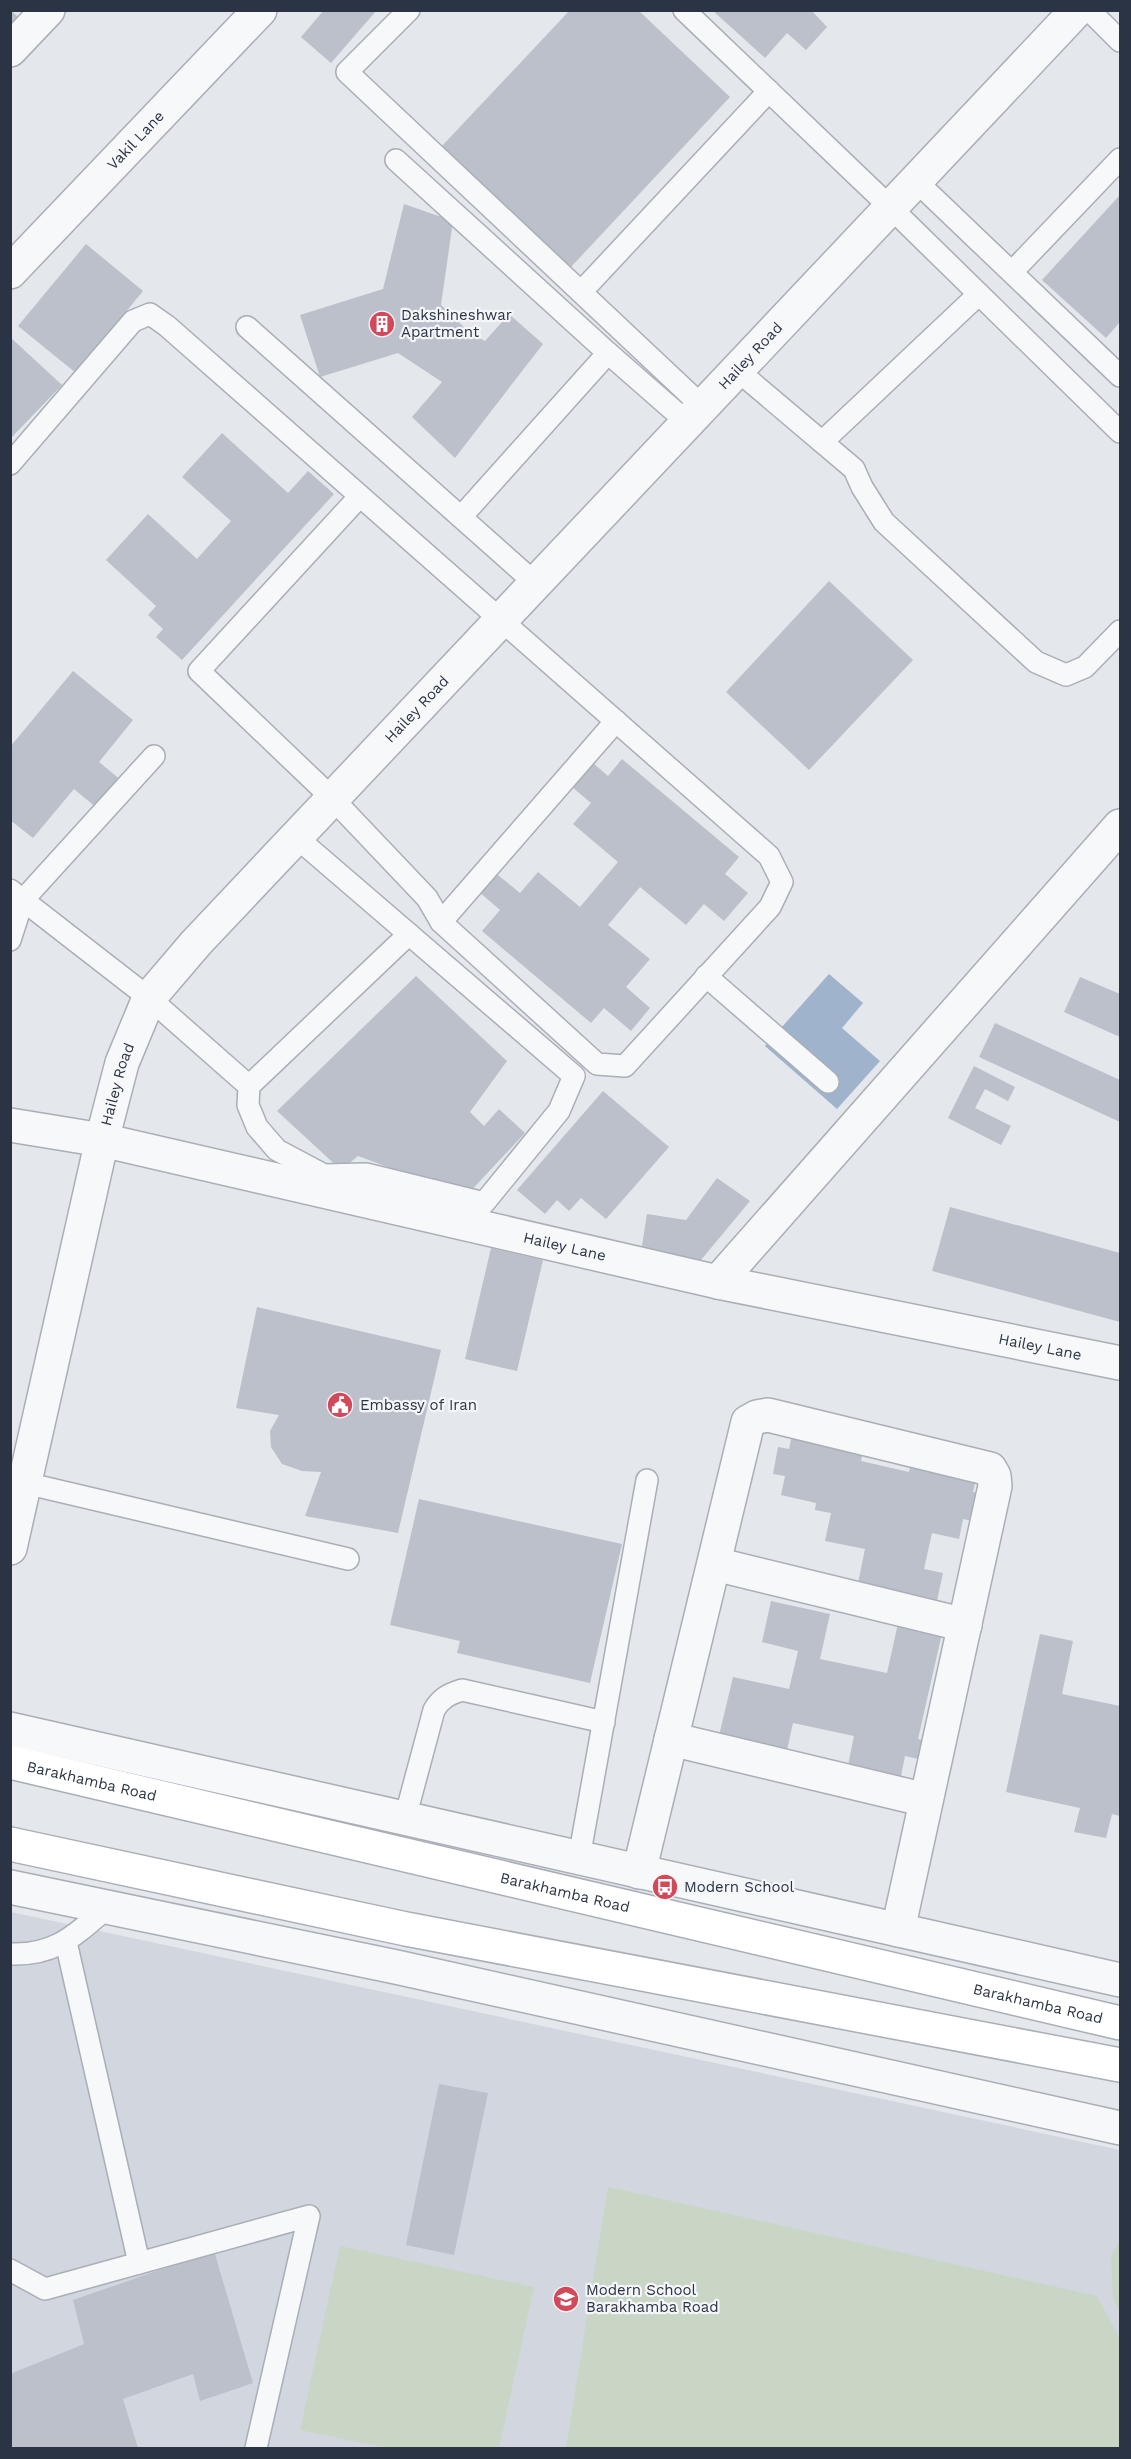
<svg xmlns="http://www.w3.org/2000/svg" width="1131" height="2459" font-family="'Work Sans',sans-serif">
  <style>
    .built { fill: #d2d6de }
    .green { fill: #c9d6c5 }
    .water { fill: #9fb4cc }
    .building { fill: #bbc0ca }
    .lines { fill: none; stroke-linecap: round; stroke-linejoin: round }
    .lane-casing { stroke: #a9aeb7; stroke-width: 24 }
    .street-casing { stroke: #a9aeb7; stroke-width: 36 }
    .secondary-casing { stroke: #a9aeb7; stroke-width: 36 }
    .lane { stroke: #f7f8fa; stroke-width: 21 }
    .street { stroke: #f7f8fa; stroke-width: 33 }
    .secondary { stroke: #fff; stroke-width: 33 }
    .labels { text-anchor: middle; dominant-baseline: central; stroke-width: 4.5; stroke-linejoin: round; paint-order: stroke }
    .street-label { font-size: 15px; fill: #2b3445; stroke: #f4f6f9 }
    .poi-label { font-size: 15px; fill: #2b3445; stroke: #f4f6f9; text-anchor: start }
  </style>
  <rect width="100%" height="100%" fill="#e4e7ec"/>
  <polygon class="built" points="11,1912 1120,2150 1120,2448 11,2448"/>
  <g class="green">
    <polygon points="608,2187 1097,2296 1120,2339 1120,2448 566,2448"/>
    <polygon points="1120,2240 1120,2313 1113,2298 1111,2256"/>
    <polygon points="340,2246 534,2287 499,2448 388,2448 300,2430"/>
  </g>
  <polygon class="water" points="829,974 863,1003 842,1028 880,1061 837,1109 765,1046"/>
  <g class="building">
    <polygon points="10,10 26,23 10,39"/>
    <polygon points="324,10 377,10 331,63 301,37"/>
    <polygon points="570,10 638,10 730,97 571,267 442,146"/>
    <polygon points="712,10 811,10 827,27 806,50 787,33 765,58"/>
    <polygon points="1120,195 1120,322 1106,338 1042,280"/>
    <polygon points="404,204 453,221 441,305 470,333 485,341 509,314 543,344 455,458 412,417 442,382 398,353 320,377 300,315 383,289"/>
    <polygon points="86,244 143,291 76,373 18,326"/>
    <polygon points="10,337 62,385 10,439"/>
    <polygon points="222,433 288,493 308,471 334,494 182,660 156,637 163,629 148,615 156,606 106,560 148,514 197,559 231,521 182,477"/>
    <polygon points="829,581 913,660 809,770 726,692"/>
    <polygon points="73,671 133,720 99,762 122,781 98,809 74,789 33,838 10,820 10,747"/>
    <polygon points="622,759 739,857 725,874 748,893 724,921 704,904 686,925 640,887 608,925 650,959 626,987 650,1008 631,1031 604,1008 591,1023 482,931 500,910 477,890 493,871 520,893 538,872 580,907 618,862 573,824 591,803 572,787 593,763 608,776"/>
    <polygon points="416,976 507,1061 470,1112 484,1126 499,1109 525,1133 466,1196 358,1156 341,1170 277,1111"/>
    <polygon points="1080,977 1120,994 1120,1037 1064,1012"/>
    <polygon points="995,1023 1120,1080 1120,1122 979,1057"/>
    <polygon points="974,1066 1015,1087 1008,1101 985,1089 975,1108 1011,1126 1001,1145 948,1118"/>
    <polygon points="603,1091 669,1147 606,1219 581,1198 569,1211 557,1200 545,1214 517,1190"/>
    <polygon points="717,1178 750,1201 696,1266 641,1252 647,1214 686,1220"/>
    <polygon points="950,1207 1120,1253 1120,1322 932,1271"/>
    <polygon points="491,1248 543,1260 517,1371 465,1359"/>
    <polygon points="257,1307 441,1350 398,1533 305,1516 321,1472 302,1471 282,1464 271,1447 270,1431 279,1415 236,1408"/>
    <polygon points="793,1431 864,1447 861,1461 909,1472 913,1456 978,1470 973,1492 989,1495 982,1523 963,1519 959,1539 932,1533 924,1569 943,1573 936,1605 857,1588 865,1549 825,1541 831,1513 815,1510 816,1503 781,1495 785,1476 773,1474 778,1447 789,1449"/>
    <polygon points="419,1499 622,1544 590,1683 457,1653 460,1641 390,1625"/>
    <polygon points="771,1601 830,1614 820,1659 887,1673 899,1619 943,1629 918,1739 923,1740 918,1759 905,1756 900,1781 847,1770 854,1736 793,1723 785,1759 717,1744 733,1677 789,1689 798,1651 762,1642"/>
    <polygon points="1040,1634 1073,1641 1062,1694 1120,1706 1120,1816 1112,1814 1106,1838 1074,1832 1080,1808 1006,1792"/>
    <polygon points="439,2084 488,2093 454,2255 406,2245"/>
    <polygon points="214,2251 253,2383 200,2401 193,2374 123,2399 138,2448 10,2448 10,2374 84,2344 73,2300"/>
  </g>
  <g class="lines">
    <g class="lane-casing">
      <g id="lane">
        <polyline points="409,10 347,72 703,407"/>
        <polyline points="684,10 891,208 1120,432"/>
        <polyline points="1089,10 1120,41"/>
        <polyline points="396,160 608,353 461,517"/>
        <polyline points="916,181 1120,376"/>
        <polyline points="1012,272 1120,159"/>
        <polyline points="581,292 769,91"/>
        <polyline points="247,327 535,583"/>
        <polyline points="608,353 688,423"/>
        <polyline points="737,370 854,469 862,487 884,522 1036,662 1066,675 1085,667 1120,631"/>
        <polyline points="822,442 979,294"/>
        <polyline points="10,464 133,321 150,314 167,326 769,856 782,882 770,907 625,1066 597,1064 441,922 427,898 332,798 199,671 360,496"/>
        <polyline points="10,890 149,998 249,1086 248,1105 257,1127 277,1150 324,1175 366,1174 484,1203 559,1111 574,1076 296,837"/>
        <polyline points="441,922 616,721"/>
        <polyline points="10,940 23,900 154,756"/>
        <polyline points="706,976 828,1082"/>
        <polyline points="249,1086 409,934"/>
        <polyline points="25,1483 348,1559"/>
        <path d="M405,1818L434,1710C441,1698 449,1694 462,1690L604,1722"/>
        <polyline points="579,1858 647,1480"/>
        <polyline points="66,1942 139,2263"/>
        <path d="M10,1954C56,1956 76,1934 108,1907"/>
        <polyline points="10,2270 45,2289 309,2216 256,2448"/>
      </g>
    </g>
    <g class="street-casing">
      <g id="street">
        <polyline points="10,50 48,10"/>
        <path id="s1" d="M10,272L260,10"/>
        <path id="s2" d="M10,1125L102,1140L718,1282L1120,1363"/>
        <polyline points="718,1282 1120,826"/>
        <path id="s3" d="M10,1548L102,1140L122,1063L149,998L196,943L1077,10"/>
        <polyline points="715,1564 965,1625"/>
        <polyline points="10,1729 1120,1980"/>
        <polyline points="671,1739 926,1800"/>
        <polyline points="639,1872 748,1422 757,1417 768,1415 990,1469 994,1476 995,1486 898,1930"/>
        <polyline points="10,1887 396,1967 1120,2128"/>
      </g>
    </g>
    <g class="secondary-casing">
      <g id="secondary">
        <path id="s4" d="M10,1762L1120,2023"/>
        <polyline points="10,1844 406,1929 1120,2065"/>
      </g>
    </g>
    <use href="#lane" class="lane"/>
    <use href="#street" class="street"/>
    <use href="#secondary" class="secondary"/>
  </g>
  <defs>
    <g id="building-disc" transform="scale(1.35)"><circle r="9.5" fill="#d1495b" stroke="#f4f6f9"/><path d="M-4-6H4V6H1V3H-1V6H-4ZM-2.5-4.3h1.7v1.8h-1.7ZM.8-4.3h1.7v1.8H.8ZM-2.5-1h1.7V.8h-1.7ZM.8-1h1.7V.8H.8Z" fill="#fff"/></g>
    <g id="civic-disc" transform="scale(1.35)"><circle r="9.5" fill="#d1495b" stroke="#f4f6f9"/><path d="M-.6-6.5H3V-4.5H.6V-3L4-1V1h2V6H-6V1h2V-1L-.6-3ZM-1.2 2.5V6h2.4V2.5Z" fill="#fff"/></g>
    <g id="bus-disc" transform="scale(1.35)"><circle r="9.5" fill="#d1495b" stroke="#f4f6f9"/><path d="M-5-6H5V4H4V6H2V4H-2V6H-4V4H-5ZM-3.5-4V0h7V-4ZM-3.5 1.2v1.5H-2V1.2ZM2 1.2v1.5H3.5V1.2Z" fill="#fff"/></g>
    <g id="school-disc" transform="scale(1.35)"><circle r="9.5" fill="#d1495b" stroke="#f4f6f9"/><path d="M0-5L7-2L0 1L-7-2ZM-4 1L0 2.5L4 1V4Q0 6-4 4Z" fill="#fff"/></g>
  </defs>
  <g fill-rule="evenodd">
    <use href="#building-disc" x="382" y="324"/>
    <use href="#civic-disc" x="340" y="1405"/>
    <use href="#bus-disc" x="665" y="1887"/>
    <use href="#school-disc" x="566" y="2299"/>
  </g>
  <g class="labels">
    <g class="street-label">
      <text stroke="none"><textPath href="#s1" startOffset="182">Vakil Lane</textPath></text>
      <text stroke="none"><textPath href="#s3" startOffset="1448">Hailey Road</textPath></text>
      <text stroke="none"><textPath href="#s3" startOffset="962">Hailey Road</textPath></text>
      <text stroke="none"><textPath href="#s3" startOffset="476">Hailey Road</textPath></text>
      <text stroke="none"><textPath href="#s2" startOffset="568">Hailey Lane</textPath></text>
      <text stroke="none"><textPath href="#s2" startOffset="1054">Hailey Lane</textPath></text>
      <text stroke="none"><textPath href="#s4" startOffset="84">Barakhamba Road</textPath></text>
      <text stroke="none"><textPath href="#s4" startOffset="570">Barakhamba Road</textPath></text>
      <text stroke="none"><textPath href="#s4" startOffset="1056">Barakhamba Road</textPath></text>
    </g>
    <g class="poi-label">
      <text x="401" y="315">Dakshineshwar<tspan x="401" dy="17">Apartment</tspan></text>
      <text x="360" y="1405">Embassy of Iran</text>
      <text x="684" y="1887">Modern School</text>
      <text x="586" y="2290">Modern School<tspan x="586" dy="17">Barakhamba Road</tspan></text>
    </g>
  </g>
  <rect width="1131" height="2459" fill="none" stroke="#2b3445" stroke-width="24"/>
</svg>
